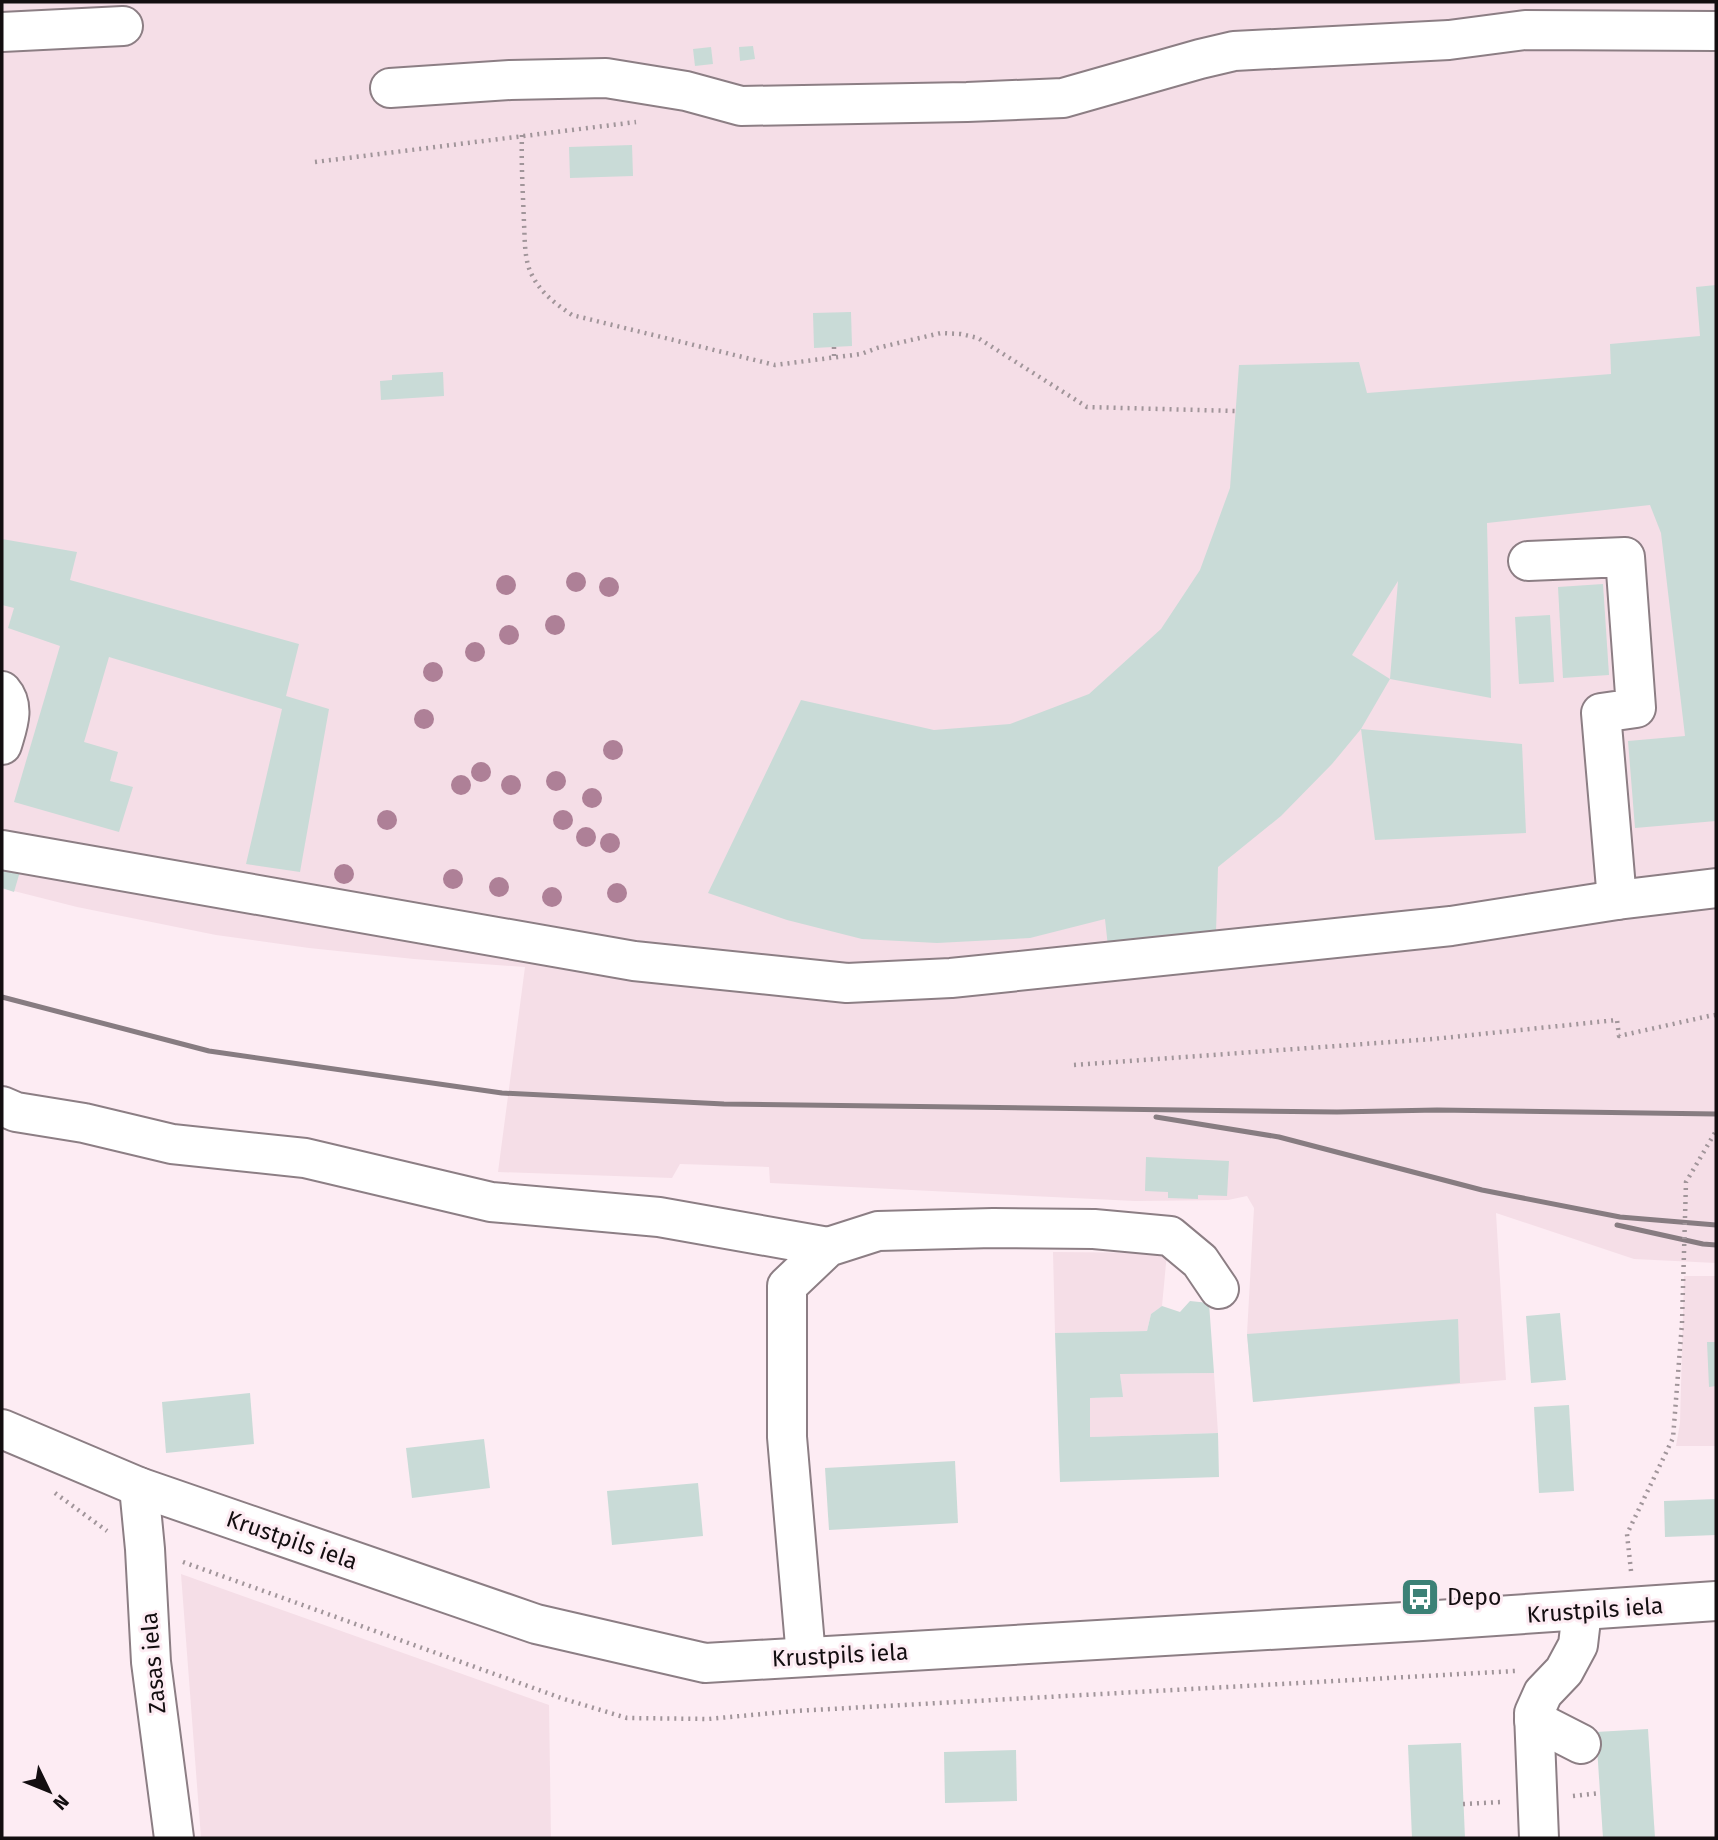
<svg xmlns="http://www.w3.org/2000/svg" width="1718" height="1840" font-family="'Fira Sans',sans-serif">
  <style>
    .built { fill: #f5dee7 }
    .building { fill: #c9dbd7 }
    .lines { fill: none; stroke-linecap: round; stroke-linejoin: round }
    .minor-casing { stroke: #8c7e84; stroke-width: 42 }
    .major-casing { stroke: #8c7e84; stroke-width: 42 }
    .path { stroke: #a1959a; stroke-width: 4.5; stroke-dasharray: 2 5; stroke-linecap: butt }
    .minor { stroke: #fff; stroke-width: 38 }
    .major { stroke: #fff; stroke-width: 38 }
    .rail { stroke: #877c81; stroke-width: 5 }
    .path-bridge { stroke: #a1959a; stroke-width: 4.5; stroke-dasharray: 2 5; stroke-linecap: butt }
    .tree { fill: #ae8097 }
    .labels { text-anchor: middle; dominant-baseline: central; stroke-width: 6; stroke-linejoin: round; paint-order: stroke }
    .street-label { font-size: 23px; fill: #130e10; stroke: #fdecf3 }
    .poi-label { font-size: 23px; fill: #130e10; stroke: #fdecf3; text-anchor: start }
  </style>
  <rect width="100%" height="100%" fill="#fdecf3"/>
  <g class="built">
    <polygon points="2,2 1716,2 1716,1263 1634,1259 1496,1213 1506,1380 1253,1402 1247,1334 1254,1208 1247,1196 1228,1200 1135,1201 770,1183 769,1167 680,1164 672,1178 498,1172 525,967 414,959 309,948 216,935 77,907 2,888"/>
    <polygon points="1053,1252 1167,1253 1162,1306 1151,1314 1147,1331 1055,1333"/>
    <polygon points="1684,1276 1716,1276 1716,1446 1676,1446 1680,1423"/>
    <polygon points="1214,1373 1218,1433 1090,1437 1090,1398 1122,1397 1120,1374"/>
    <polygon points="181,1574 549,1705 551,1838 201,1838"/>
  </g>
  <g class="building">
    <polygon points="753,46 755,59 740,61 739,47"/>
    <polygon points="711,47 713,64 695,66 693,49"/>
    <polygon points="632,145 633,176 570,178 569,147"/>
    <polygon points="1716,285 1716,525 1715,525 1716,535 1716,821 1635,828 1628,741 1685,736 1661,533 1650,505 1487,523 1491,698 1390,679 1398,581 1352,655 1390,679 1361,729 1332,764 1281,816 1218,867 1216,932 1108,947 1105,919 1030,938 937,943 862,939 787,920 708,893 801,700 934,730 1010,724 1089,694 1161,629 1200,570 1230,488 1239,365 1359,362 1367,393 1611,374 1610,344 1700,336 1696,287"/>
    <polygon points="851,312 852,346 814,348 813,313"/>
    <polygon points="443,372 444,396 381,400 380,381 392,380 392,375"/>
    <polygon points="2,539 77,552 70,580 299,644 286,696 329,709 300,872 246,864 282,709 109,657 84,742 118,752 110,781 133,787 119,832 14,802 60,646 8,628 14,608 2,605"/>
    <polygon points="1603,584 1609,675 1563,678 1558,587"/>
    <polygon points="1550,615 1554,682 1519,684 1515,617"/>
    <polygon points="1361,729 1522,744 1526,833 1375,840"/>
    <polygon points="2,862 21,868 14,892 2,888"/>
    <polygon points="1146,1157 1229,1161 1227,1196 1198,1195 1198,1199 1168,1198 1168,1192 1145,1191"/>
    <polygon points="1190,1301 1209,1303 1214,1373 1120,1374 1123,1397 1090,1398 1090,1437 1218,1433 1219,1477 1060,1482 1055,1333 1147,1331 1151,1314 1162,1306 1180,1312"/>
    <polygon points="1560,1313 1566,1380 1531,1383 1526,1316"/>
    <polygon points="1458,1319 1460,1383 1253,1402 1247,1334"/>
    <polygon points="1707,1342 1716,1342 1716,1386 1709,1387"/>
    <polygon points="250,1393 254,1444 166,1453 162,1402"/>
    <polygon points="1569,1405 1574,1491 1539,1493 1534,1407"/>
    <polygon points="484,1439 490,1488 412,1498 406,1448"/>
    <polygon points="955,1461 958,1523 829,1530 825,1468"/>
    <polygon points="698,1483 703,1536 612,1545 607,1491"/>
    <polygon points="1716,1499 1716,1535 1665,1537 1664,1501"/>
    <polygon points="1648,1729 1655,1838 1603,1838 1596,1732"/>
    <polygon points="1461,1743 1465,1838 1412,1838 1408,1745"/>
    <polygon points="1016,1750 1017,1801 945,1803 944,1752"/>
  </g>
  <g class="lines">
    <g class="minor-casing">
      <g id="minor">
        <polyline points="2,32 123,26"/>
        <polyline points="390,88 510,80 606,78 686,91 741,106 967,102 1063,98 1200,59 1234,51 1449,40 1525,30 1716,31"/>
        <polyline points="1528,561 1625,557 1636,708 1601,713 1617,900"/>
        <path d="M2,691C16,707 7,727 2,745"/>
        <polyline points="2,850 634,961 847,983 951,978 1451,926 1617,900 1716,888"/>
        <polyline points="2,1106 16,1112 84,1123 172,1144 305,1158 491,1202 659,1217 828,1247"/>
        <polyline points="139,1487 145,1549 151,1662 174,1838"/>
        <polyline points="806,1657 787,1437 787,1286 828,1247 878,1231 993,1228 1094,1229 1170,1236 1200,1261 1219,1289"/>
        <polyline points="1534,1720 1581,1744"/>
        <polyline points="1539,1838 1534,1713 1543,1693 1564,1671 1578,1645 1582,1611"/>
      </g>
    </g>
    <g class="major-casing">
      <polyline id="major" points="2,1429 139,1487 536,1624 705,1663 1422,1621 1716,1601"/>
    </g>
    <g class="path">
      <path d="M522,135C521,165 523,194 524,223C525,241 524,262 533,277C542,294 556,304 572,315L775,365L861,354L877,348L941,333L961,334L978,338L1087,407L1236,411"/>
      <polyline points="315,162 636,122"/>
      <polyline points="834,347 834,358"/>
      <polyline points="1074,1065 1433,1039 1617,1020 1619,1036 1709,1016 1716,1015"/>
      <polyline points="55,1493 107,1531"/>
      <polyline points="183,1562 564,1699 627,1718 708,1719 795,1711 1515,1671"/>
      <polyline points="1631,1571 1627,1534 1673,1438 1682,1323"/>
      <polyline points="1573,1796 1600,1793"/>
      <polyline points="1463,1804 1501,1802"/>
    </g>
    <use href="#minor" class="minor"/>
    <use href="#major" class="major"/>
    <g class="rail">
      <polyline points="2,997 209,1051 502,1093 724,1104 1337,1112 1437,1110 1716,1114"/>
      <polyline points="1156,1117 1279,1137 1482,1190 1620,1217 1716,1225"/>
      <polyline points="1617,1225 1703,1244 1716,1245"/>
    </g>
    <polyline class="path-bridge" points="1682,1323 1686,1182 1716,1131"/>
  </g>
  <g class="tree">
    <circle cx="576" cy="582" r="10"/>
    <circle cx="506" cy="585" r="10"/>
    <circle cx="609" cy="587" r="10"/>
    <circle cx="555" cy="625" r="10"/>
    <circle cx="509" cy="635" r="10"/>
    <circle cx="475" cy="652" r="10"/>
    <circle cx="433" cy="672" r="10"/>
    <circle cx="424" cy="719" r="10"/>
    <circle cx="613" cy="750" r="10"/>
    <circle cx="481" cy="772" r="10"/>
    <circle cx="556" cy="781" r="10"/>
    <circle cx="461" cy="785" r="10"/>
    <circle cx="511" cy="785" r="10"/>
    <circle cx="592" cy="798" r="10"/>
    <circle cx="387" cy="820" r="10"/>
    <circle cx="563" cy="820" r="10"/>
    <circle cx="586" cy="837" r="10"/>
    <circle cx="610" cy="843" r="10"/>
    <circle cx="344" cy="874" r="10"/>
    <circle cx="453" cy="879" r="10"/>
    <circle cx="499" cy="887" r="10"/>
    <circle cx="617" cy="893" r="10"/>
    <circle cx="552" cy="897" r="10"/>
  </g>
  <defs>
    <g id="bus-square" transform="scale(2.0125)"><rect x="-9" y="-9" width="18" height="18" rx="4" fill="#3c8176" stroke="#fdecf3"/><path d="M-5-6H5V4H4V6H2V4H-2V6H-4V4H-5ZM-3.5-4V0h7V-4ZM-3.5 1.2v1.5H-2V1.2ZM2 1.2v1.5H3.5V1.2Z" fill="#fff"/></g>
  </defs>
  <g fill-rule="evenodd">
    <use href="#bus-square" x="1420" y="1597"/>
  </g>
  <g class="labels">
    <g class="street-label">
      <text transform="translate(292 1540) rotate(19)">Krustpils iela</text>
      <text transform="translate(1595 1610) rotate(-4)">Krustpils iela</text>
      <text transform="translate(840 1655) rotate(-3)">Krustpils iela</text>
      <text transform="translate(153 1663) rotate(-95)">Zasas iela</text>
    </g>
    <g class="poi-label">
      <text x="1447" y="1597">Depo</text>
    </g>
  </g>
  <rect width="1718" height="1840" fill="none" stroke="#130e10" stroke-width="7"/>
  <g transform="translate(49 1791) rotate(133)" stroke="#fdecf3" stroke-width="5" paint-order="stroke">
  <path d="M0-5L12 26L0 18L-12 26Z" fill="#130e10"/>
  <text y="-10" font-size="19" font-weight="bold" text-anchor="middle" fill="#130e10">N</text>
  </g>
</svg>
